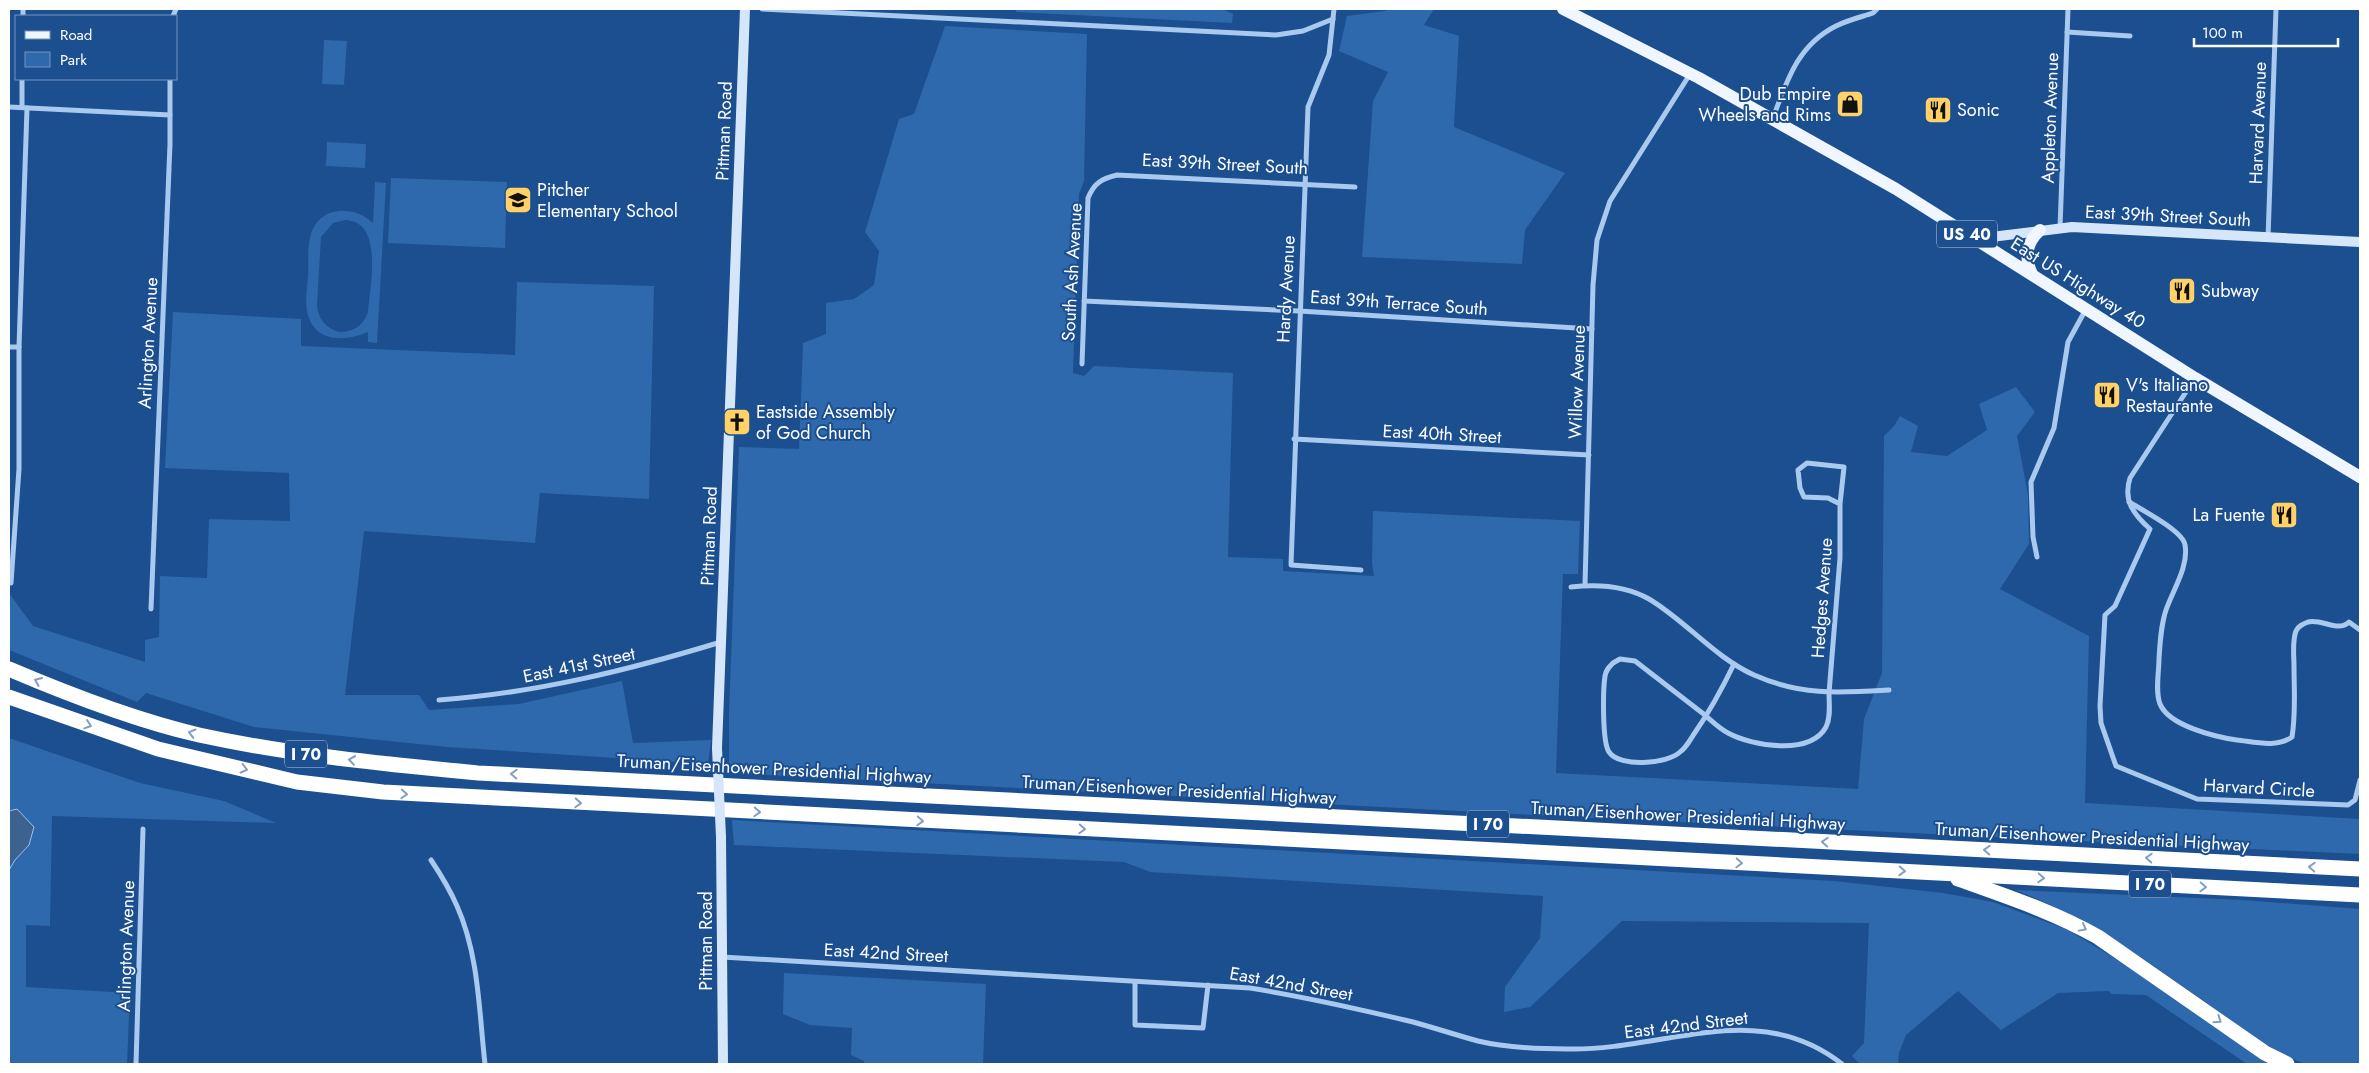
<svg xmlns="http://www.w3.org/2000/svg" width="2369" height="1073" font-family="Jost,sans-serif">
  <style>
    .green { fill: #2e69ad; fill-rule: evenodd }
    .water { fill: #3c6290; stroke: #9cc4f0 }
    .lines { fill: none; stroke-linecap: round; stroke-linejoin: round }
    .street { stroke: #a9c9ee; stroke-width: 5 }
    .secondary { stroke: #d6e6fa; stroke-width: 10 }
    .primary { stroke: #f0f6ff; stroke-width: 12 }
    .highway { stroke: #fff; stroke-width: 15 }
    .secondary-bridge { stroke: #d6e6fa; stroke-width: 10 }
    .oneway { stroke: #829ec1 }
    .labels { text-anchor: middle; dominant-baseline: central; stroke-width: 4; stroke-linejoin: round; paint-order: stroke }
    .shield { fill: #1b4f8f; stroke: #bbcadd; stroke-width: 1 }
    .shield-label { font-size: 16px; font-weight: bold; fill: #fff }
    .poi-label { font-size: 18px; fill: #fff; stroke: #1b4f8f; text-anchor: start }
    .street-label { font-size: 18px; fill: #fff; stroke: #1b4f8f }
  </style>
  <rect width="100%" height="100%" fill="#1b4f8f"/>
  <g class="green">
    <polygon points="1016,9 1222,9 1233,14 1232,23 1016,12"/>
    <polygon points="1387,9 1434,9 1424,25 1459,36 1454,127 1565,173 1525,230 1522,264 1362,257 1373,101 1388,72 1339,51 1347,16 1385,11"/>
    <polygon points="945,26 1087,34 1084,181 1079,194 1073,373 1084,376 1094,366 1233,373 1228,557 1283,559 1283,571 1374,576 1372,563 1373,511 1580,521 1578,574 1563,574 1556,773 1858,789 1864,719 1882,673 1884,436 1894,426 1900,416 1918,426 1911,452 1947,456 1987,430 1979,404 2016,387 2035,412 2017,436 2028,495 2029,544 2000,589 2089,636 2085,803 2360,819 2360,854 1612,819 729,773 729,713 739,447 799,449 803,343 826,334 826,303 854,299 874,285 879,251 865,232 899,119 914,114"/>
    <polygon points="324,40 347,41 344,85 322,84"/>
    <polygon points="327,142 366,144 365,168 326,166"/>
    <polygon points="391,178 507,182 505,248 388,243"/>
    <path d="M375,182L386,183L377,343L368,342V332C345,342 313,343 307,311C305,300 307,288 308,277C309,264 307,250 310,238C316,207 352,203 373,223ZM345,220C384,221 370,285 368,312C363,326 354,332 339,332C326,328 318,319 317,305L321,237L333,223Z"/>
    <polygon points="517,282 654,286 649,499 540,493 535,543 364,531 345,695 419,695 429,710 519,704 622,681 633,743 711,740 708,764 447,747 254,727 146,693 137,702 9,650 9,593 33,626 145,662 145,640 159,637 160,576 207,578 209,519 290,521 289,473 165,468 173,312 301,319 301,346 515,355"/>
    <polygon points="9,738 140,783 224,801 276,823 52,816 50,926 26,925 26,987 130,993 127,1064 9,1064 9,870 15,860 29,845 17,809 9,811"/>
    <polygon points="732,820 1834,881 1943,893 1993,902 2068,930 2126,965 2274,1064 2247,1064 2146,995 2112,994 2108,991 2058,993 2001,1030 1958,991 1906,1035 1899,1053 1898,1064 1860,1064 1852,1056 1864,1043 1869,923 1622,921 1530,1007 1504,1012 1505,987 1540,938 1543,896 1150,872 1124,862 734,845"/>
    <path d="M2015,890L2242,900L2360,909V1064C2344,1064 2323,1067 2307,1064C2281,1059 2227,1017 2204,1001C2141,957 2087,917 2015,890Z"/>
    <polygon points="784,973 986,984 983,1064 864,1064 864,1061 851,1055 852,1028 810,1025 783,1014"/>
  </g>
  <polygon class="water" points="17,809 34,827 29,845 15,860 9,870 9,811"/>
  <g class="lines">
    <g class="street">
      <polyline points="762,9 1276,35 1303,31 1333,19"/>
      <polyline points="1334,9 1329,55 1308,107 1291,565 1361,570"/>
      <polyline points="23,16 23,9"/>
      <polyline points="173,16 176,9"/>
      <polyline points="2067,32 2130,36"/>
      <polyline points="9,107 170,115"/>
      <polyline points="22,107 22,79"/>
      <path d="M1773,118C1787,80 1798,45 1836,26C1848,20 1861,17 1873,13L1877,9"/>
      <polyline points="2060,228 2068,9"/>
      <polyline points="2268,238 2276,9"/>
      <polyline points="1084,301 1299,311 1592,329"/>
      <polyline points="9,347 19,347"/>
      <path d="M1082,364L1088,198C1094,183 1101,179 1117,175L1355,187"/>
      <path d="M2195,378L2130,478C2123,500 2133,514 2150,529L2115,606L2105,615L2100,706L2101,723L2116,766L2197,799L2348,805L2355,800L2360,780"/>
      <polyline points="1294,439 1589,455"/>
      <path d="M2129,502C2142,510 2183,531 2185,545C2189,566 2173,590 2166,610C2161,625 2160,642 2159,659C2159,672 2155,691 2160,704C2169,726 2216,737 2237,740C2255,742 2277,748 2292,737C2296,713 2294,690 2294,666C2294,656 2292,641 2296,631C2298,626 2303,624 2308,622C2321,618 2338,633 2349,622L2360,630"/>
      <polyline points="2037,557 2033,537 2031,482 2054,428 2068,342 2086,309"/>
      <polyline points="11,583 19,469 19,347 27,108"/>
      <polyline points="1585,585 1593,285 1597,240 1610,201 1690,74"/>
      <path d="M1571,587C1597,584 1626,586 1649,599C1686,621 1714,657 1754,675C1802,696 1839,693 1889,690"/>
      <polyline points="151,609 170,144 170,79"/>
      <path d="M1734,664C1722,689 1710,711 1694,734C1690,740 1686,748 1680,752C1667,764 1620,768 1609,752C1602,742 1603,689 1605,676C1606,670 1609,667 1613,663L1620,659L1635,661C1657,678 1679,695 1701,712C1710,719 1718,728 1728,733C1752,746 1810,756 1826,727C1831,717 1829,704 1829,693L1840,558V504L1844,467L1807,463L1798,470L1800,488L1804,497L1828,498L1840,504"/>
      <path d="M439,700C536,693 629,670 721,642"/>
      <path d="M431,860C441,875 450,890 457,906C479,955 479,1012 485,1064"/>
      <path d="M722,957L1250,988C1305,997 1359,1009 1413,1022C1435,1028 1456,1035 1478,1041C1507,1048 1539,1049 1568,1049C1664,1051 1757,997 1842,1064"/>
      <polyline points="1135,982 1135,1025 1203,1028 1208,985"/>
      <polyline points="136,1064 143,829"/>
    </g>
    <g class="secondary">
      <polyline points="1975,239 2072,227 2360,242"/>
      <polyline points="717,748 745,9"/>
      <polyline points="721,837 723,1064"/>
    </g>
    <g class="primary">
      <polyline points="1563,9 1699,78 1896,189 2195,378 2360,477"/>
      <path d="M2032,274C2024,257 2026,243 2040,230"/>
    </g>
    <g class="highway">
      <path d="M9,669C70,695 134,720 199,735C291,755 385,764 478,773L2360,869"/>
      <polyline points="9,697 158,749 297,782 383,792 2360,895"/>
      <path d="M1958,879C2006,896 2054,912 2098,937L2265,1053L2287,1064"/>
    </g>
    <polyline class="secondary-bridge" points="717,748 721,837"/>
  </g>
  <defs><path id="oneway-chevron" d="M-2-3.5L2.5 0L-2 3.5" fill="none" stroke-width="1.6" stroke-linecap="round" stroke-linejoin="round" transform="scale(1.25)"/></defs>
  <g class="oneway">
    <use href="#oneway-chevron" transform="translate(38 681) rotate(-156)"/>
    <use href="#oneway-chevron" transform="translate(88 725) rotate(19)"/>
    <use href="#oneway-chevron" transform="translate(192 733) rotate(-164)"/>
    <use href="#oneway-chevron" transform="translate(352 760) rotate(-172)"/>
    <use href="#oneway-chevron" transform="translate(244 769) rotate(14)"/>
    <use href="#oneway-chevron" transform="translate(514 774) rotate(-177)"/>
    <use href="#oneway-chevron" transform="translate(404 794) rotate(3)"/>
    <use href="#oneway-chevron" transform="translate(578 803) rotate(3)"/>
    <use href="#oneway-chevron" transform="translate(757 812) rotate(3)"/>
    <use href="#oneway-chevron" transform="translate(920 821) rotate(3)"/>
    <use href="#oneway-chevron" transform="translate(1082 829) rotate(3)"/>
    <use href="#oneway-chevron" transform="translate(1825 842) rotate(-177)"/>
    <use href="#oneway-chevron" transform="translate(1987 850) rotate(-177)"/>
    <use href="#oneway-chevron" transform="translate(2149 858) rotate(-177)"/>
    <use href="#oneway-chevron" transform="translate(1739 863) rotate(3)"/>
    <use href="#oneway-chevron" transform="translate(2312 867) rotate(-177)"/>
    <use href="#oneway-chevron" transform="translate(1902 871) rotate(3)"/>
    <use href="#oneway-chevron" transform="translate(2041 878) rotate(3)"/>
    <use href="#oneway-chevron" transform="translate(2203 887) rotate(3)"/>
    <use href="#oneway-chevron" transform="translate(2083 928) rotate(29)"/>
    <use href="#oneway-chevron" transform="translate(2218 1020) rotate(35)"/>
  </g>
  <defs>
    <g id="shop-square" transform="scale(1.4375)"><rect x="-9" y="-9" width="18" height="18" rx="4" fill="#ffd166" stroke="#1b4f8f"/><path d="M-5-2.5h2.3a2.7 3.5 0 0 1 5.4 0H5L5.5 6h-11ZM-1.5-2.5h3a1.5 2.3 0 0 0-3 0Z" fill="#111"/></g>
    <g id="restaurant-square" transform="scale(1.4375)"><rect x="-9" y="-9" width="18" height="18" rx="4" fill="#ffd166" stroke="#1b4f8f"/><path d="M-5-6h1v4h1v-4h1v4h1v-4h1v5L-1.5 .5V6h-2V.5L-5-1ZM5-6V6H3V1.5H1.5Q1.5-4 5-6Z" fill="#111"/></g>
    <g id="school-square" transform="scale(1.4375)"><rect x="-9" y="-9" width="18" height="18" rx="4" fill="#ffd166" stroke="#1b4f8f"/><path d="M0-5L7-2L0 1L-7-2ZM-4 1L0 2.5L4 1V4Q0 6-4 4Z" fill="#111"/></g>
    <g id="church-square" transform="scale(1.4375)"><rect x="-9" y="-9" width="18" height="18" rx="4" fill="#ffd166" stroke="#1b4f8f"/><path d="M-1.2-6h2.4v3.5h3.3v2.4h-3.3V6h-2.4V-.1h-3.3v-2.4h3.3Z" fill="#111"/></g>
  </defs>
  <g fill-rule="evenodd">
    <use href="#shop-square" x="1850" y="104"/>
    <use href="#restaurant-square" x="1938" y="110"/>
    <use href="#school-square" x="518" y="200"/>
    <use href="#restaurant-square" x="2182" y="291"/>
    <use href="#restaurant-square" x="2107" y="395"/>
    <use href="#church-square" x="737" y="422"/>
    <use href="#restaurant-square" x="2284" y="515"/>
  </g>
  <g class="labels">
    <g class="shield">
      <rect x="1937" y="220.5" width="60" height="27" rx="4"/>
      <rect x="285" y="740.5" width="42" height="27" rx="4"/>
      <rect x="1467" y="810.5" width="42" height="27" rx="4"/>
      <rect x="2129" y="870.5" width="42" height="27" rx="4"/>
    </g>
    <g class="shield-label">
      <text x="1967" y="234">US 40</text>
      <text x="306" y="754">I 70</text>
      <text x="1488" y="824">I 70</text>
      <text x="2150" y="884">I 70</text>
    </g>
    <g class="poi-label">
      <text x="1831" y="94" text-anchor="end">Dub Empire<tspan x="1831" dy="21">Wheels and Rims</tspan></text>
      <text x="1957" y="110">Sonic</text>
      <text x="537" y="190">Pitcher<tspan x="537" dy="21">Elementary School</tspan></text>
      <text x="2201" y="291">Subway</text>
      <text x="2126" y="385">V's Italiano<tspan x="2126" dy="21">Restaurante</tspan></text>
      <text x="756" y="412">Eastside Assembly<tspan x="756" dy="21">of God Church</tspan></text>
      <text x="2265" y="515" text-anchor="end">La Fuente</text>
    </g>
    <g class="street-label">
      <text transform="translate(2050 118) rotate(-88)">Appleton Avenue</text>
      <text transform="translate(2258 123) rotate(-88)">Harvard Avenue</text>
      <text transform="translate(724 131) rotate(-88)">Pittman Road</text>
      <text transform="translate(1225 164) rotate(3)">East 39th Street South</text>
      <text transform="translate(2168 216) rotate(3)">East 39th Street South</text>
      <text transform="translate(1072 272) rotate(-87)">South Ash Avenue</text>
      <text transform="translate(2078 283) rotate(32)">East US Highway 40</text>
      <text transform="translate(1286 289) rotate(-87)">Hardy Avenue</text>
      <text transform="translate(1399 303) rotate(4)">East 39th Terrace South</text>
      <text transform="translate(148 343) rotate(-87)">Arlington Avenue</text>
      <text transform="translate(1577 382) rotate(-88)">Willow Avenue</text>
      <text transform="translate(1442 434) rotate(3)">East 40th Street</text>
      <text transform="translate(709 536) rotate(-88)">Pittman Road</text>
      <text transform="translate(1822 598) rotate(-86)">Hedges Avenue</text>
      <text transform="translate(579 665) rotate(-12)">East 41st Street</text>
      <text transform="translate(774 769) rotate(3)">Truman/Eisenhower Presidential Highway</text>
      <text transform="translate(2259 788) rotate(3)">Harvard Circle</text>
      <text transform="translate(1179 790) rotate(3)">Truman/Eisenhower Presidential Highway</text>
      <text transform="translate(1688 816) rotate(3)">Truman/Eisenhower Presidential Highway</text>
      <text transform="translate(2092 837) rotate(3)">Truman/Eisenhower Presidential Highway</text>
      <text transform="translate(706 941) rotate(-90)">Pittman Road</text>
      <text transform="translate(126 946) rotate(-88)">Arlington Avenue</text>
      <text transform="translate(886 953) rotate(3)">East 42nd Street</text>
      <text transform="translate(1291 984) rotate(10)">East 42nd Street</text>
      <text transform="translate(1686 1025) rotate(-7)">East 42nd Street</text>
    </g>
  </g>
  <rect width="2369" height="1073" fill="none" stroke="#ffffff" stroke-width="20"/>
  <rect x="15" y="15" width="162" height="65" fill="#1b4f8f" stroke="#7695bc"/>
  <rect x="25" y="31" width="25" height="8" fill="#f0f6ff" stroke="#7695bc"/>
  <text x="60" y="40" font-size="15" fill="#ffffff">Road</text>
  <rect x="25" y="52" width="25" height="15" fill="#2e69ad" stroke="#7695bc"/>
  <text x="60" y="65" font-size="15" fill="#ffffff">Park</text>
  <path d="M2194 38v8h144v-8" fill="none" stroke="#ffffff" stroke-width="2.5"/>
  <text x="2202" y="38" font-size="15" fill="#ffffff" stroke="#1b4f8f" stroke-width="4" paint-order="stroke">100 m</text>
</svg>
